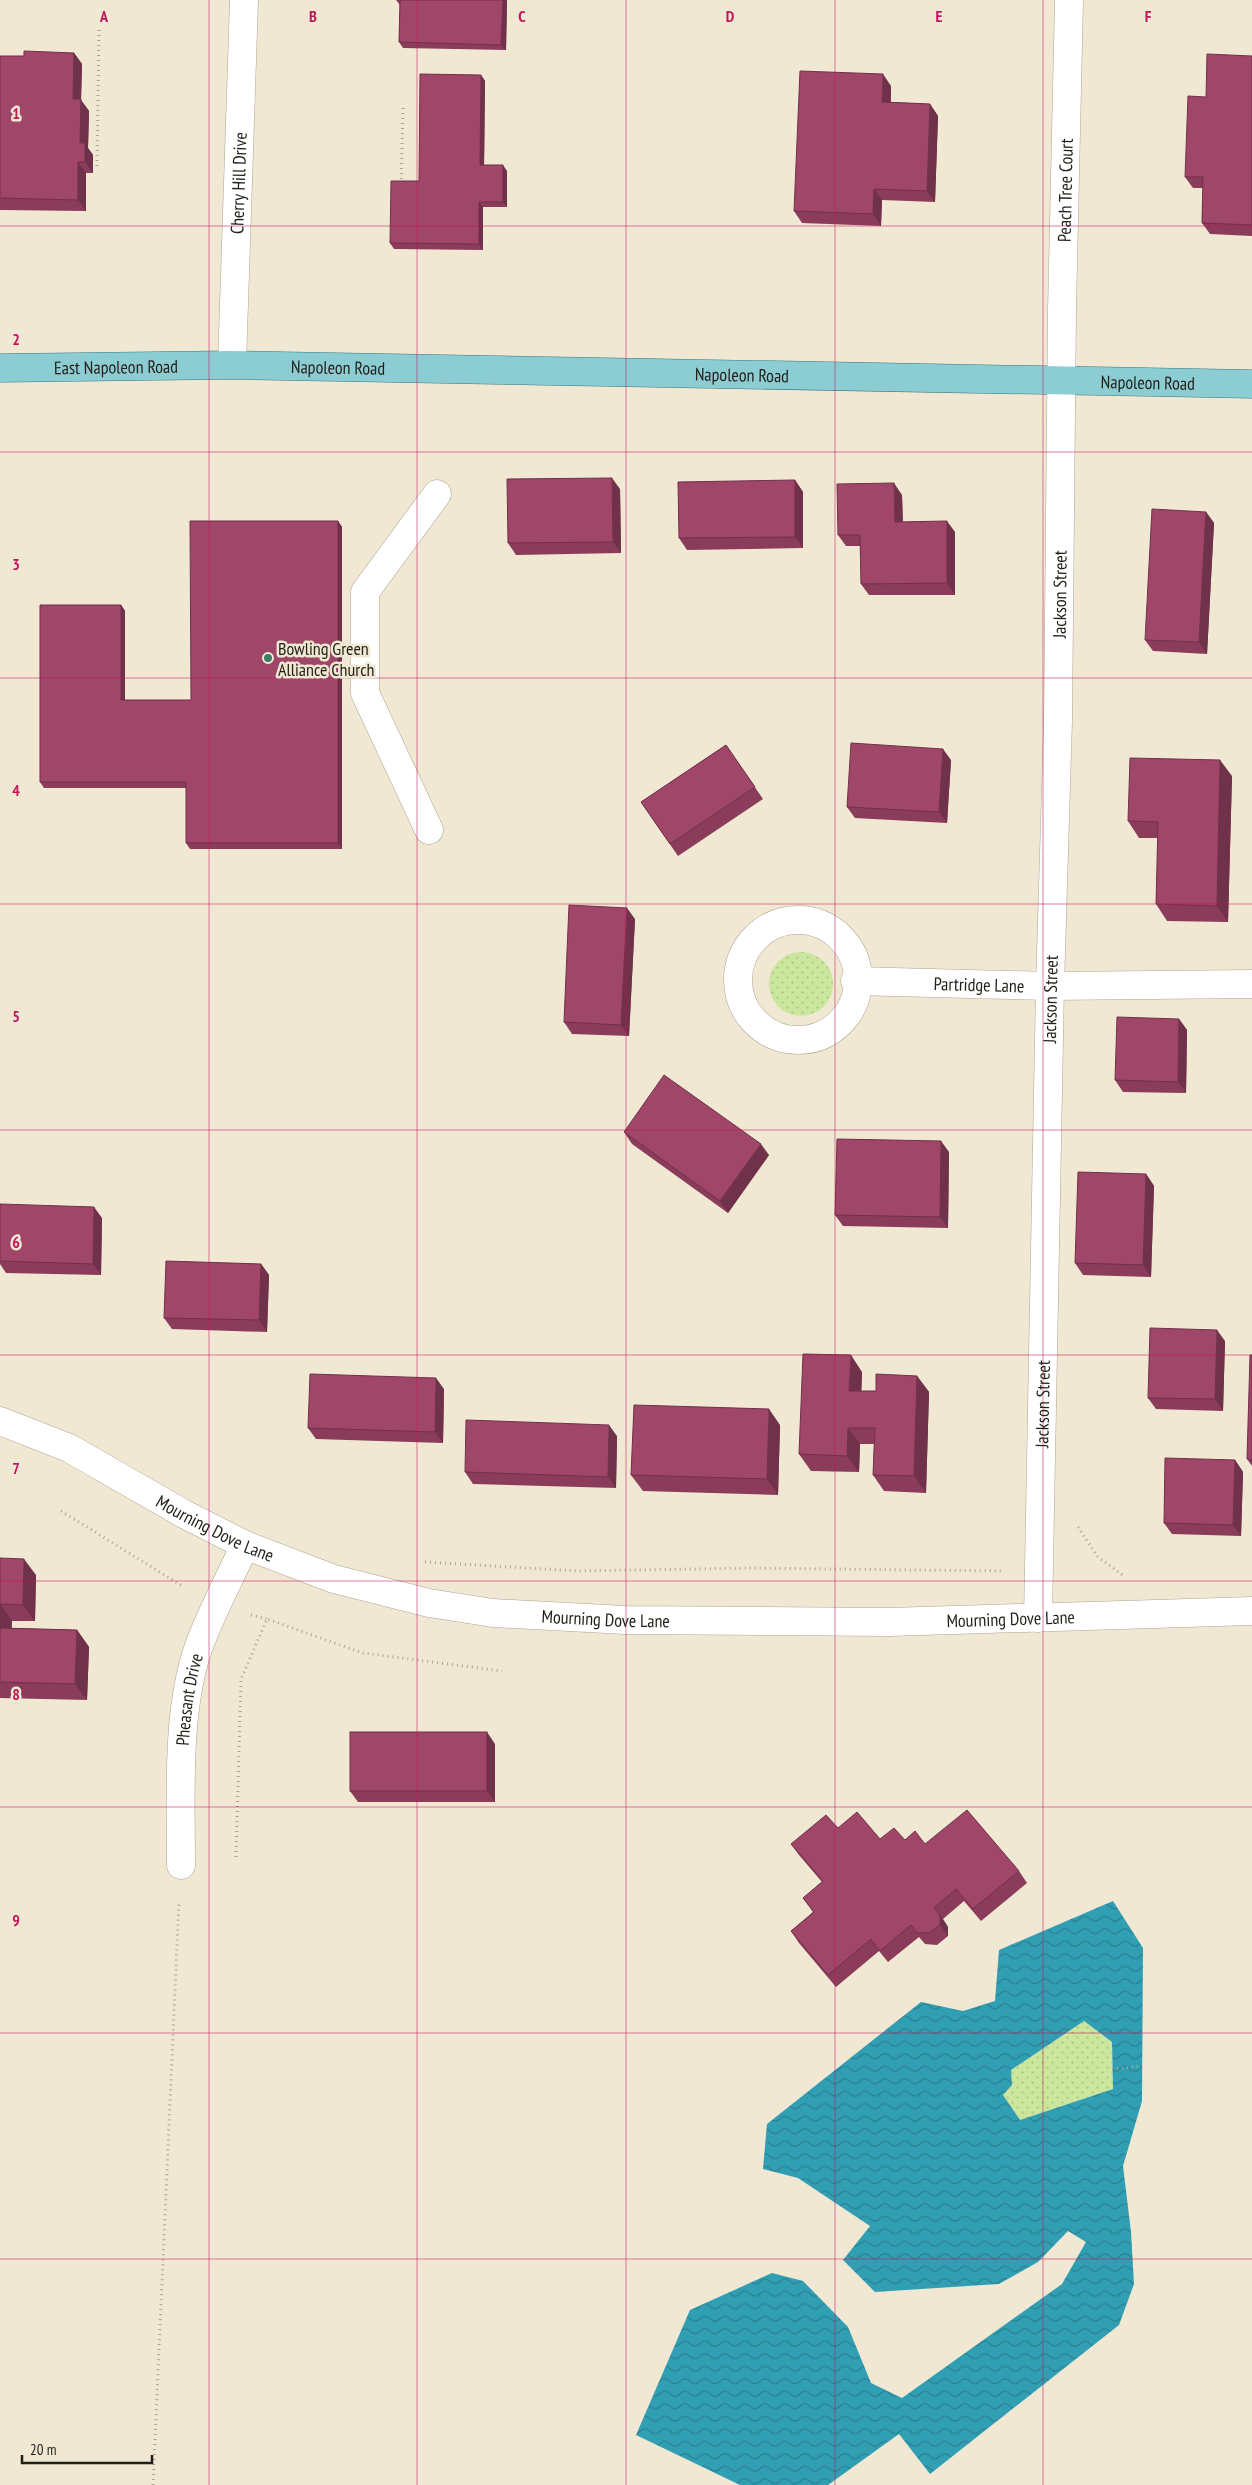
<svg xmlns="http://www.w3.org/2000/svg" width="1252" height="2485" font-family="'PT Sans Narrow',sans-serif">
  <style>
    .grass { fill: url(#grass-dots) }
    .water { fill: url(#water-waves); fill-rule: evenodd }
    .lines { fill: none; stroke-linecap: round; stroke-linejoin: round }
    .minor-casing { stroke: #ada491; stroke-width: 29 }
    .major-casing { stroke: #36797f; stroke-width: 29 }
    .path { stroke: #aaa394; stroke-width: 3; stroke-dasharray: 1 4; stroke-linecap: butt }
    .minor { stroke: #fff; stroke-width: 28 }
    .major { stroke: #8cccd3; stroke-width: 28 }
    .wall { fill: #8a3c5a }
    .shaded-wall { fill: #70314a }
    .building { fill: #a04669; stroke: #70314a }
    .grid { fill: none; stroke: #c2185b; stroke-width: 1; stroke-opacity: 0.55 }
    .poi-dot { fill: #3e7b67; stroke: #f1e8d4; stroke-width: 2 }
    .labels { text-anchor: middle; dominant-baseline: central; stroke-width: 5; stroke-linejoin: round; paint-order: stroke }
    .street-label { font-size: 18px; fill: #221f18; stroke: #f1e8d4 }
    .poi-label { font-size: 18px; fill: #221f18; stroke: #f1e8d4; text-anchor: start }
    .grid-label { font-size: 16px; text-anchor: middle; font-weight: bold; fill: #c2185b; stroke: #f1e8d4; stroke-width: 5; stroke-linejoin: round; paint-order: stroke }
  </style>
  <defs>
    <pattern id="grass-dots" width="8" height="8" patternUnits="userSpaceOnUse" patternTransform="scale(1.25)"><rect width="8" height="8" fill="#cbe69d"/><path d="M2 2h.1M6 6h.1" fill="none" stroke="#aec586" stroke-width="1.8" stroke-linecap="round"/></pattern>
    <pattern id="water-waves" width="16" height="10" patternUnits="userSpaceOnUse" patternTransform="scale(1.25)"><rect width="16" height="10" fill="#319fb3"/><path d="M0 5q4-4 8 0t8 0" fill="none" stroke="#298191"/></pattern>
  </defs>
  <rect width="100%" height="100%" fill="#f1e8d4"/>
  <g class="grass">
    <circle cx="801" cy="984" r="32"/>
    <polygon points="1084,2021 1112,2042 1113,2089 1020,2120 1003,2095 1012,2085 1011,2070"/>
  </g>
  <path class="water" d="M1113,1901L1143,1948L1142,2101L1123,2166L1131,2232L1134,2284L1119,2325L930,2474L899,2434L828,2485H740L636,2435L690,2310L772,2273L803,2281L848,2327L871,2383L902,2398L1062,2284L1086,2242L1068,2231L1038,2262L999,2284L875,2292L843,2260L870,2226L798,2178L763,2169L767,2124L921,2002L963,2011L995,2001L999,1950ZM1084,2021L1112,2042L1113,2089L1020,2120L1003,2095L1012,2085L1011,2070Z"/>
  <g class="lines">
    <g class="minor-casing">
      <g id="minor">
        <path id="s1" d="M232,365L244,0"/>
        <polyline points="429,830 365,693 365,592 437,494"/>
        <circle cx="798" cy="980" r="60"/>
        <path id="s2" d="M855,981L1050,986L1252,984"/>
        <path id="s3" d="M0,1421L69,1448L184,1514L245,1545L334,1579L429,1603L493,1613L625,1620L889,1622L1252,1611"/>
        <path id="s4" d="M1038,1618L1050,986L1058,721L1062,310L1069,0"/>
        <path id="s5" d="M181,1865C181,1797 176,1710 199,1646C212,1611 230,1578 245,1545"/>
      </g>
    </g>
    <g class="major-casing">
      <g id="major">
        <path id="s6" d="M0,368L232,365L1252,384"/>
      </g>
    </g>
    <g class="path">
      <polyline points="97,166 99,29"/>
      <polyline points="401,184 403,108"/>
      <polyline points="61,1511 184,1587"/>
      <polyline points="1078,1527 1098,1557 1124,1576"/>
      <polyline points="425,1562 578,1571 750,1568 1003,1571"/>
      <polyline points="251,1615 267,1619"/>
      <polyline points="236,1857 241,1679 267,1619 363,1653 502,1671"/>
      <polyline points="1112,2069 1142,2066"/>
      <polyline points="153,2485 179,1901"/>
    </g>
    <use href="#minor" class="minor"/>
    <use href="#major" class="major"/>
  </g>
  <g class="wall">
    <polygon points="396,0 507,0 506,50 403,48 399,42 400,5"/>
    <polygon points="74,53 82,64 81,100 89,111 88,148 93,155 93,173 86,173 86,211 0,210 0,56 24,56"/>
    <polygon points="1252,56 1252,236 1210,234 1202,223 1203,188 1193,188 1185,177"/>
    <polygon points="481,75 485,81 484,165 507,171 507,207 483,207 483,250 394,249 390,243 419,181"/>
    <polygon points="891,86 891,102 930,104 938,116 935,202 882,200 881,226 802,223 794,211"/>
    <polygon points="795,480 803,492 803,548 687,550 679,538"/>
    <polygon points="620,489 621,553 516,555 508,543"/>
    <polygon points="902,495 903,522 955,532 955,595 869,595 861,584 860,546 846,546 838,535"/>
    <polygon points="1206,512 1214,523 1207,654 1153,651 1145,640"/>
    <polygon points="338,521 342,527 342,849 190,849 186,843 186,788 44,788 40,782 121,605 125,611 125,700 191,700"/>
    <polygon points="726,745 763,799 678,856 641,802"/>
    <polygon points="951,760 947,823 855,818 847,807"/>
    <polygon points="1232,776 1228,922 1167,921 1156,904 1158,838 1139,838 1128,821"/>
    <polygon points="635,919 629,1036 572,1034 564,1022"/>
    <polygon points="1179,1019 1187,1030 1186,1093 1123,1092 1115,1080"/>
    <polygon points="624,1132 769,1155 728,1213 632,1144"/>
    <polygon points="949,1152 948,1228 843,1226 835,1215"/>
    <polygon points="1146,1174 1154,1186 1151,1277 1083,1275 1075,1263"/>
    <polygon points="0,1204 102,1218 101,1275 6,1273 0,1264"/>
    <polygon points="261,1264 269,1275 267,1332 172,1329 164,1318"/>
    <polygon points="1225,1341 1223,1411 1156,1409 1148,1398"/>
    <polygon points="1252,1355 1252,1466 1247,1459"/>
    <polygon points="862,1372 861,1391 876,1391 917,1376 929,1392 926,1493 884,1491 873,1475 874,1444 860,1444 859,1472 811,1471 799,1454"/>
    <polygon points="444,1389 443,1443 316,1439 308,1428"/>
    <polygon points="780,1425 778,1495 643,1491 631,1475"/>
    <polygon points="617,1436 616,1488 473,1484 465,1472"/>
    <polygon points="1235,1460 1243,1472 1241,1536 1172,1534 1164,1523"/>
    <polygon points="0,1558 36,1575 35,1621 12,1621 11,1628 77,1630 89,1647 87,1700 0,1698"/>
    <polygon points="495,1744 495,1802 358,1802 350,1791"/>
    <polygon points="838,1828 880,1839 905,1840 925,1844 1019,1871 1027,1883 981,1921 964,1901 943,1919 948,1927 948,1936 937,1945 925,1944 919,1937 888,1962 879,1951 836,1987 799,1943 791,1931 813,1912 803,1898 822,1882 799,1855 791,1844"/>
  </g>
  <g class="shaded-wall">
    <polygon points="503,0 507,0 506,50 501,45"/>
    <polygon points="74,53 82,64 81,100 89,111 88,148 93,155 93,173 85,162 80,143 73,99"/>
    <polygon points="883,74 891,86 890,113 882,102"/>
    <polygon points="481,75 485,81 484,171 480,165"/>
    <polygon points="930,104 938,116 935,202 927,191"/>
    <polygon points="78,162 86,173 86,211 78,200"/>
    <polygon points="503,165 507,171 507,207 503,202"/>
    <polygon points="874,189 882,200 881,226 873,214"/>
    <polygon points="479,202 483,207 483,250 479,244"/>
    <polygon points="612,478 620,489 621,553 613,542"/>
    <polygon points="795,480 803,492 803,548 795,537"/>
    <polygon points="894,483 902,495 903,533 895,522"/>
    <polygon points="1206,512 1214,523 1207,654 1199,642"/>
    <polygon points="338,521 342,527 342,849 338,843"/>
    <polygon points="947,521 955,532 955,595 947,583"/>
    <polygon points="121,605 125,611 125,706 121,700"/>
    <polygon points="943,749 951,760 947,823 939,812"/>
    <polygon points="1220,760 1232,776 1228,922 1217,906"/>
    <polygon points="627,908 635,919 629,1036 621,1025"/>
    <polygon points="1179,1019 1187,1030 1186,1093 1178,1082"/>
    <polygon points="941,1141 949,1152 948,1228 940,1217"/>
    <polygon points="761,1144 769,1155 728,1213 720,1201"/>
    <polygon points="1146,1174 1154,1186 1151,1277 1143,1265"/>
    <polygon points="94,1207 102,1218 101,1275 93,1264"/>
    <polygon points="261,1264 269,1275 267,1332 259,1320"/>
    <polygon points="1217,1330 1225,1341 1223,1411 1215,1399"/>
    <polygon points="851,1355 862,1372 861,1407 849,1391"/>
    <polygon points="917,1376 929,1392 926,1493 914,1476"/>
    <polygon points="436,1378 444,1389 443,1443 435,1432"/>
    <polygon points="769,1409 780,1425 778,1495 767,1479"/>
    <polygon points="609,1425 617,1436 616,1488 608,1477"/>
    <polygon points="848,1428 860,1444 859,1472 847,1456"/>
    <polygon points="1235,1460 1243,1472 1241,1536 1233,1525"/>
    <polygon points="24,1559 36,1575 35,1621 23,1605"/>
    <polygon points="0,1604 12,1621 11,1644 0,1629"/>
    <polygon points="77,1630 89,1647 87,1700 75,1684"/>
    <polygon points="487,1732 495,1744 495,1802 487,1791"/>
    <polygon points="940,1915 948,1927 948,1936 940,1925"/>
  </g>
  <g class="building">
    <polygon points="400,0 503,0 501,45 399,42"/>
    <polygon points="24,51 74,53 73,99 81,99 80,143 85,143 85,162 78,162 78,200 0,198 0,56 24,56"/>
    <polygon points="1207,54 1252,56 1252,225 1202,223 1203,177 1185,177 1188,96 1206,97"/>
    <polygon points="800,71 883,74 882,102 930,104 927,191 874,189 873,214 794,211"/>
    <polygon points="420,74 481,75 480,165 503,165 503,202 479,202 479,244 390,243 391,181 419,181"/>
    <polygon points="612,478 613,542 508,543 507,479"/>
    <polygon points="795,480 795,537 679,538 678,482"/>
    <polygon points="894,483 895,522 947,521 947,583 861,584 860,535 838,535 837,484"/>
    <polygon points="1152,509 1206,512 1199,642 1145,640"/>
    <polygon points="190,521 338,521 338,843 186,843 186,782 40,782 40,605 121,605 121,700 191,700"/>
    <polygon points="851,743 943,749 939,812 847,807"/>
    <polygon points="726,745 755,787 670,844 641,802"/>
    <polygon points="1130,758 1220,760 1217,906 1156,904 1158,822 1128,821"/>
    <polygon points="569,905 627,908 621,1025 564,1022"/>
    <polygon points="1117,1017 1179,1019 1178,1082 1115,1080"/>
    <polygon points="664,1075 761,1144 720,1201 624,1132"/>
    <polygon points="837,1139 941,1141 940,1217 835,1215"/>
    <polygon points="1078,1172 1146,1174 1143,1265 1075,1263"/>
    <polygon points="0,1204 94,1207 93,1264 0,1261"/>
    <polygon points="166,1261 261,1264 259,1320 164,1318"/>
    <polygon points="1150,1328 1217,1330 1215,1399 1148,1398"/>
    <polygon points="803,1354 851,1355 849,1391 876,1391 876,1374 917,1376 914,1476 873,1475 875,1428 848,1428 847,1456 799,1454"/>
    <polygon points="1250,1355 1252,1355 1252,1460 1247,1459"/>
    <polygon points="310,1374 436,1378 435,1432 308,1428"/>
    <polygon points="634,1405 769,1409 767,1479 631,1475"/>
    <polygon points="466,1420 609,1425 608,1477 465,1472"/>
    <polygon points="1165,1458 1235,1460 1233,1525 1164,1523"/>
    <polygon points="0,1558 24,1559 23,1605 0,1604 0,1608"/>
    <polygon points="0,1628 77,1630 75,1684 0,1682"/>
    <rect x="350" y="1732" width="137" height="59"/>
    <polygon points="967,1810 1019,1871 973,1909 956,1889 934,1908 940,1915 940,1925 929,1933 917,1933 911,1925 880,1951 871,1939 828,1975 791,1931 814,1912 803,1898 823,1881 791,1844 826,1815 838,1828 857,1812 880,1839 894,1828 905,1840 915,1831 925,1844"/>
  </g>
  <path class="grid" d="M209,0V2485M417,0V2485M626,0V2485M835,0V2485M1043,0V2485M0,226H1252M0,452H1252M0,678H1252M0,904H1252M0,1130H1252M0,1355H1252M0,1581H1252M0,1807H1252M0,2033H1252M0,2259H1252"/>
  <circle class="poi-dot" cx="268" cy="658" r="5"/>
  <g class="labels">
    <g class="street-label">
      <text stroke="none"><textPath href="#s1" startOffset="182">Cherry Hill Drive</textPath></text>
      <text stroke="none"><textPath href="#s4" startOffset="1428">Peach Tree Court</textPath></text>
      <text stroke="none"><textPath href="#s6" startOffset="116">East Napoleon Road</textPath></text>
      <text stroke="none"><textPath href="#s6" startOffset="338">Napoleon Road</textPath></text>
      <text stroke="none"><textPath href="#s6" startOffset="742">Napoleon Road</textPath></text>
      <text stroke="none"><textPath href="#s6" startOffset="1148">Napoleon Road</textPath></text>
      <text stroke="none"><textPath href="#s4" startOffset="1024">Jackson Street</textPath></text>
      <text stroke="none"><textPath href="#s2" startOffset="124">Partridge Lane</textPath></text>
      <text stroke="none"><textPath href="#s4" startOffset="619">Jackson Street</textPath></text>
      <text stroke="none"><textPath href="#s4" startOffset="214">Jackson Street</textPath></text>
      <text stroke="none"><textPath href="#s3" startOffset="241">Mourning Dove Lane</textPath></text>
      <text stroke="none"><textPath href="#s3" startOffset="646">Mourning Dove Lane</textPath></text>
      <text stroke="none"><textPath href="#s3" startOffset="1051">Mourning Dove Lane</textPath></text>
      <text stroke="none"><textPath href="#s5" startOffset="166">Pheasant Drive</textPath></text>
    </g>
    <g class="poi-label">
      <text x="278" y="648">Bowling Green<tspan x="278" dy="21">Alliance Church</tspan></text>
    </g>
  </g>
  <g class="grid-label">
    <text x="104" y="22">A</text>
    <text x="313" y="22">B</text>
    <text x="522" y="22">C</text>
    <text x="730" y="22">D</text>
    <text x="939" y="22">E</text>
    <text x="1148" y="22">F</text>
    <text x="16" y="119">1</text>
    <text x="16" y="345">2</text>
    <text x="16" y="570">3</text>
    <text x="16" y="796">4</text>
    <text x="16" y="1022">5</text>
    <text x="16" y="1248">6</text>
    <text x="16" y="1474">7</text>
    <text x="16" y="1700">8</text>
    <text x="16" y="1926">9</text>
  </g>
  <path d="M22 2455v8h130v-8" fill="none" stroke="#221f18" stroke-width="2.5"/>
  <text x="30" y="2455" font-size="15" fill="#221f18" stroke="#f1e8d4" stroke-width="4" paint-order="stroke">20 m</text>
</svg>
